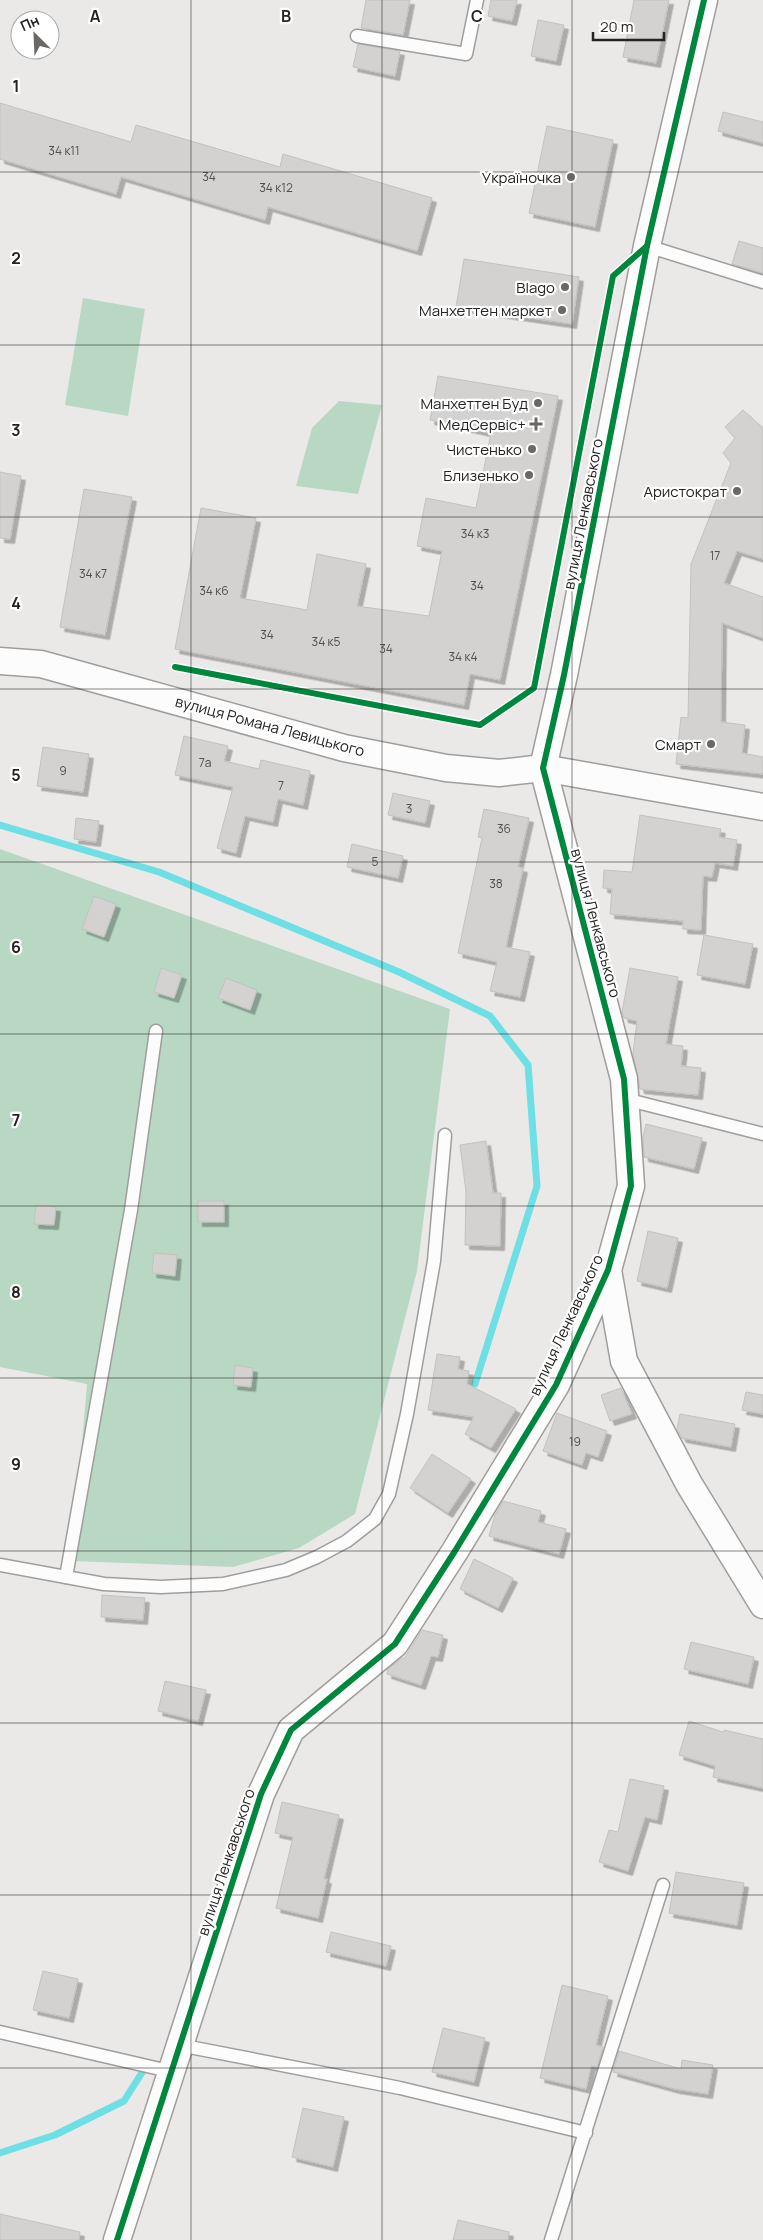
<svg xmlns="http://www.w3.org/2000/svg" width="763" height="2240" font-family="Manrope,sans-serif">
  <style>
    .green { fill: #b8d8c4 }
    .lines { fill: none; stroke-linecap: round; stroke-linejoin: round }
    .stream { stroke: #6edfe4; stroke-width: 7 }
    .building { fill: #d3d2d1; stroke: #c2c1c0; filter: url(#shadow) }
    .lane-casing { stroke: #9f9e9d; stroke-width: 15 }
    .street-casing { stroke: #9f9e9d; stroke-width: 29 }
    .lane { stroke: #fcfcfc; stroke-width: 12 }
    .street { stroke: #fcfcfc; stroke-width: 26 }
    .cycleway-casing { stroke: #fff; stroke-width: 9 }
    .cycleway { stroke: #00873e; stroke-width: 6 }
    .grid { fill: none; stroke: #242322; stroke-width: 1; stroke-opacity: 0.55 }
    .poi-dot { fill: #6a6867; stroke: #fff; stroke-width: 2 }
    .labels { text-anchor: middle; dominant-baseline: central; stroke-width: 4.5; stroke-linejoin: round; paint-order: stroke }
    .number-label { font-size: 12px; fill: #51504f }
    .poi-label { font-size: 15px; fill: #242322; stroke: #fff; text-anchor: end }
    .street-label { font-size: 15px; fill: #242322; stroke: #fff }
    .grid-label { font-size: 16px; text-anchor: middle; font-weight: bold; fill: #242322; stroke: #fff; stroke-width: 4.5; stroke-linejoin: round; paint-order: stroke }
  </style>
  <defs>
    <filter id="shadow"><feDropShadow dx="4.5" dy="4.5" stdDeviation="0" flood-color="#0004"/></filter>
  </defs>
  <rect width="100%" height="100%" fill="#ebe9e8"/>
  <g class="green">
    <polygon points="83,298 145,309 128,416 65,405"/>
    <polygon points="339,401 382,405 358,494 296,486 312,428"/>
    <polygon points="0,849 450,1009 417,1271 355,1514 299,1548 233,1567 72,1561 87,1384 0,1367"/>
  </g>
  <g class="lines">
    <g class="stream">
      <polyline points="0,825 159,872 399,972 490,1016 528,1065 537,1186 475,1384"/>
      <polyline points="0,2153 55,2135 124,2101 143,2071"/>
    </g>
  </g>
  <g class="building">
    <polygon points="366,0 410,0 403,35 361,28"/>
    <polygon points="491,0 517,0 512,21 488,16"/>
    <polygon points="634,0 669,0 656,63 623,57"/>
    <polygon points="538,20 564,25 556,61 531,56"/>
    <polygon points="358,44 400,51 395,76 353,67"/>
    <polygon points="0,103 131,142 136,125 280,167 283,154 432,198 417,251 268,207 265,220 121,177 116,194 0,159"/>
    <polygon points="723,112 763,122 763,143 718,131"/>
    <polygon points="547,126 613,140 595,227 529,213"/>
    <polygon points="739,241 763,248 763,273 732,264"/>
    <polygon points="464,259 579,277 572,324 456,307"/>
    <polygon points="438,376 558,396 500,680 470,674 464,705 175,649 201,508 256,518 240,598 307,610 317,554 366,564 357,606 429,616 442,551 417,546 426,498 476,508 491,433 430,420"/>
    <polygon points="743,410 763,428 763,559 737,551 724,583 763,597 763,638 722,623 721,722 745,725 742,753 763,757 763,774 676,764 681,717 688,718 691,564 731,463 723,453 735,438 725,427"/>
    <polygon points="0,472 21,476 10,539 0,538"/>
    <polygon points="84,489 132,497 105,635 60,627"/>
    <polygon points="184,736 228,746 224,761 259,769 261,760 310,771 303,805 278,799 273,822 245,816 236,853 217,848 233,787 175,775"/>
    <polygon points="43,747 89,754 83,792 37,786"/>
    <polygon points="393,793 430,801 425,823 388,815"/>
    <polygon points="484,809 529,818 518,867 523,868 506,947 530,952 520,997 490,991 497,962 458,953 482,838 478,837"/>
    <polygon points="640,815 721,829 719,837 737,840 733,866 715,863 712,877 703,876 701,930 683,929 683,921 610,914 612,889 603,888 604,870 632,872"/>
    <polygon points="76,818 99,821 96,842 74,839"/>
    <polygon points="352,844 403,856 398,878 347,867"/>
    <polygon points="94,896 116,904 104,937 82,929"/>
    <polygon points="704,935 753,944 745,984 697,975"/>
    <polygon points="161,968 182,975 174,998 154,992"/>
    <polygon points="630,968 678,977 666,1044 683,1046 681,1066 701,1068 698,1095 640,1089 633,1053 637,1021 624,1018 622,1012"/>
    <polygon points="226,978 257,990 250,1010 218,998"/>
    <polygon points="646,1124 702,1138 694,1169 644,1157 643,1137"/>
    <polygon points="486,1141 493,1193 501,1193 500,1246 465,1245 466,1192 460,1145"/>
    <rect x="198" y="1201" width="26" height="21"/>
    <polygon points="36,1205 56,1207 54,1225 34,1224"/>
    <polygon points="648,1231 678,1238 667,1288 637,1281"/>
    <polygon points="154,1253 177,1255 175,1276 152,1273"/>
    <polygon points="437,1354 460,1357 458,1369 469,1371 467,1384 516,1409 491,1448 465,1434 474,1417 428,1410"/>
    <polygon points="235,1365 253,1368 251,1387 233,1385"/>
    <polygon points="621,1388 632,1414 610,1421 601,1395"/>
    <polygon points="746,1392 763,1395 763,1414 742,1410"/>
    <polygon points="557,1413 607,1431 598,1457 586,1453 582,1465 543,1451"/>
    <polygon points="680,1414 735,1424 731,1447 682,1438 677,1429"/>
    <polygon points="432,1454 471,1479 448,1513 410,1488"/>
    <polygon points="503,1501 541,1511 538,1522 566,1529 559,1554 489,1536 495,1515"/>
    <polygon points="474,1559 513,1578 498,1608 460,1589"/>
    <polygon points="102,1595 145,1598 143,1620 101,1617"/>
    <polygon points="422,1630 443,1635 438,1657 431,1656 421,1685 387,1674 388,1669 402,1658 404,1659"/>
    <polygon points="691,1642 754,1657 748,1684 684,1669"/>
    <polygon points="165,1681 206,1690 198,1721 158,1711"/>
    <polygon points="689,1721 723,1732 724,1730 763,1739 763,1788 713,1777 715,1766 679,1755"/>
    <polygon points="630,1779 664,1786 657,1820 645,1817 628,1871 599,1862 609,1830 618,1832"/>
    <polygon points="282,1802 339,1815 324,1879 327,1879 318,1918 276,1908 293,1837 275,1833"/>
    <polygon points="676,1872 744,1883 737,1925 669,1913"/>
    <polygon points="331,1932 391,1946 386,1966 326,1952"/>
    <polygon points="43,1971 78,1979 69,2018 33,2010"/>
    <polygon points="562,1985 608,1996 596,2045 603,2047 597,2067 591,2066 586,2089 540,2078"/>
    <polygon points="443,2028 485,2038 474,2082 432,2072"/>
    <polygon points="619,2051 681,2069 682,2060 713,2065 708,2094 675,2089 613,2072"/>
    <polygon points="303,2108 344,2117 333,2167 292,2157"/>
    <polygon points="0,2214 80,2232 79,2240 0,2240"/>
    <polygon points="458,2220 509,2232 508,2240 453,2240"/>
  </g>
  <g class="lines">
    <g class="lane-casing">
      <g id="lane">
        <polyline points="357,36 466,54 477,0"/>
        <polyline points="647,246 763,282"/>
        <polyline points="625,1099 763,1134"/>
        <polyline points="0,1565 104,1584 161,1587 223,1584 286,1570 317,1557 347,1541 375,1519 389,1494 407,1414 434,1261 445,1135"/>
        <polyline points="66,1577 131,1210 156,1031"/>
        <polyline points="0,2032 173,2072"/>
        <polyline points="179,2045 400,2088 586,2133"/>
        <polyline points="551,2240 663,1885"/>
      </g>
    </g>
    <g class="street-casing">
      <g id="street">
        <polyline points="0,661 41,664 344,748 446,768 499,773 543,768 763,807"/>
        <polyline points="608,1270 624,1361 689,1484 763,1605"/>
        <polyline points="117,2240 261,1794 291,1730 395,1644 455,1551 556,1385 608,1270 631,1186 624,1079 543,768 564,675 647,246 704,0"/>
      </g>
    </g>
    <use href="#lane" class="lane"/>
    <use href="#street" class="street"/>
    <g class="cycleway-casing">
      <g id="cycleway">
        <polyline points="175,667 480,725 534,688 613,276 647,246"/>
        <polyline points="117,2240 261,1794 291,1730 395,1644 455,1551 556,1385 608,1270 631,1186 624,1079 543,768 564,675 647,246 704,0"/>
      </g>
    </g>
    <use href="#cycleway" class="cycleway"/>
  </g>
  <path class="grid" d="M191,0V2240M382,0V2240M572,0V2240M0,172H763M0,345H763M0,517H763M0,689H763M0,862H763M0,1034H763M0,1206H763M0,1378H763M0,1551H763M0,1723H763M0,1895H763M0,2068H763"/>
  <g class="poi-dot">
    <circle cx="571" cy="177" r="5"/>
    <circle cx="565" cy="287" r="5"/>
    <circle cx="562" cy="310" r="5"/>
    <circle cx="538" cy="403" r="5"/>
    <path d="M533.5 416.5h5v5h5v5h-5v5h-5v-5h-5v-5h5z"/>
    <circle cx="532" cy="449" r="5"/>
    <circle cx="529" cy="475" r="5"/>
    <circle cx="737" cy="491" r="5"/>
    <circle cx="711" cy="744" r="5"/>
  </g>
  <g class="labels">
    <g class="number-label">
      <text x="64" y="150">34 к11</text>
      <text x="209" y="176">34</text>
      <text x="276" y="187">34 к12</text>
      <text x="475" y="533">34 к3</text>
      <text x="715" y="555">17</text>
      <text x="93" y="573">34 к7</text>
      <text x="477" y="585">34</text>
      <text x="214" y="590">34 к6</text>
      <text x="267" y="634">34</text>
      <text x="326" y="641">34 к5</text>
      <text x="386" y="648">34</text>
      <text x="463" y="656">34 к4</text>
      <text x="205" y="762">7а</text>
      <text x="63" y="770">9</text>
      <text x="281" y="785">7</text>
      <text x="409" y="808">3</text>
      <text x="504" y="828">36</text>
      <text x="375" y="861">5</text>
      <text x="496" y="883">38</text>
      <text x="575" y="1441">19</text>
    </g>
    <g class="poi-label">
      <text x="561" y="177">Україночка</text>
      <text x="555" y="287">Blago</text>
      <text x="552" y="310">Манхеттен маркет</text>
      <text x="528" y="403">Манхеттен Буд</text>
      <text x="526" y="424">МедСервіс+</text>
      <text x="522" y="449">Чистенько</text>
      <text x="519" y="475">Близенько</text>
      <text x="727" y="491">Аристократ</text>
      <text x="701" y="744">Смарт</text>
    </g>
    <g class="street-label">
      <text transform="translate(583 514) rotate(-79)">вулиця Ленкавського</text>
      <text transform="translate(270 726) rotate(15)">вулиця Романа Левицького</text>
      <text transform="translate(596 923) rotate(75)">вулиця Ленкавського</text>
      <text transform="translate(566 1325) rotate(-65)">вулиця Ленкавського</text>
      <text transform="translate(226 1862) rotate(-72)">вулиця Ленкавського</text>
    </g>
  </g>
  <g class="grid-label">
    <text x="95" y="22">A</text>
    <text x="286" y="22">B</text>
    <text x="477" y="22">C</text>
    <text x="16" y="92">1</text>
    <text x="16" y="264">2</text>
    <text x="16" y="436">3</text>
    <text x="16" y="609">4</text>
    <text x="16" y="781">5</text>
    <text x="16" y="953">6</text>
    <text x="16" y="1126">7</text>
    <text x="16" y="1298">8</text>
    <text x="16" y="1470">9</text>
  </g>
  <g transform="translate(35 35) rotate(336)"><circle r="24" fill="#ffffff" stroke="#a7a7a7"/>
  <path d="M0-4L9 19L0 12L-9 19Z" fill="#6a6867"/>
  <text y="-8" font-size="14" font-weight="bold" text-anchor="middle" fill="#242322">Пн</text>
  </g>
  <path d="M593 32v8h71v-8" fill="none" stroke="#242322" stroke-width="2.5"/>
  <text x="600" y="32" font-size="15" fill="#242322" stroke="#ffffff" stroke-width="4" paint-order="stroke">20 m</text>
</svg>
